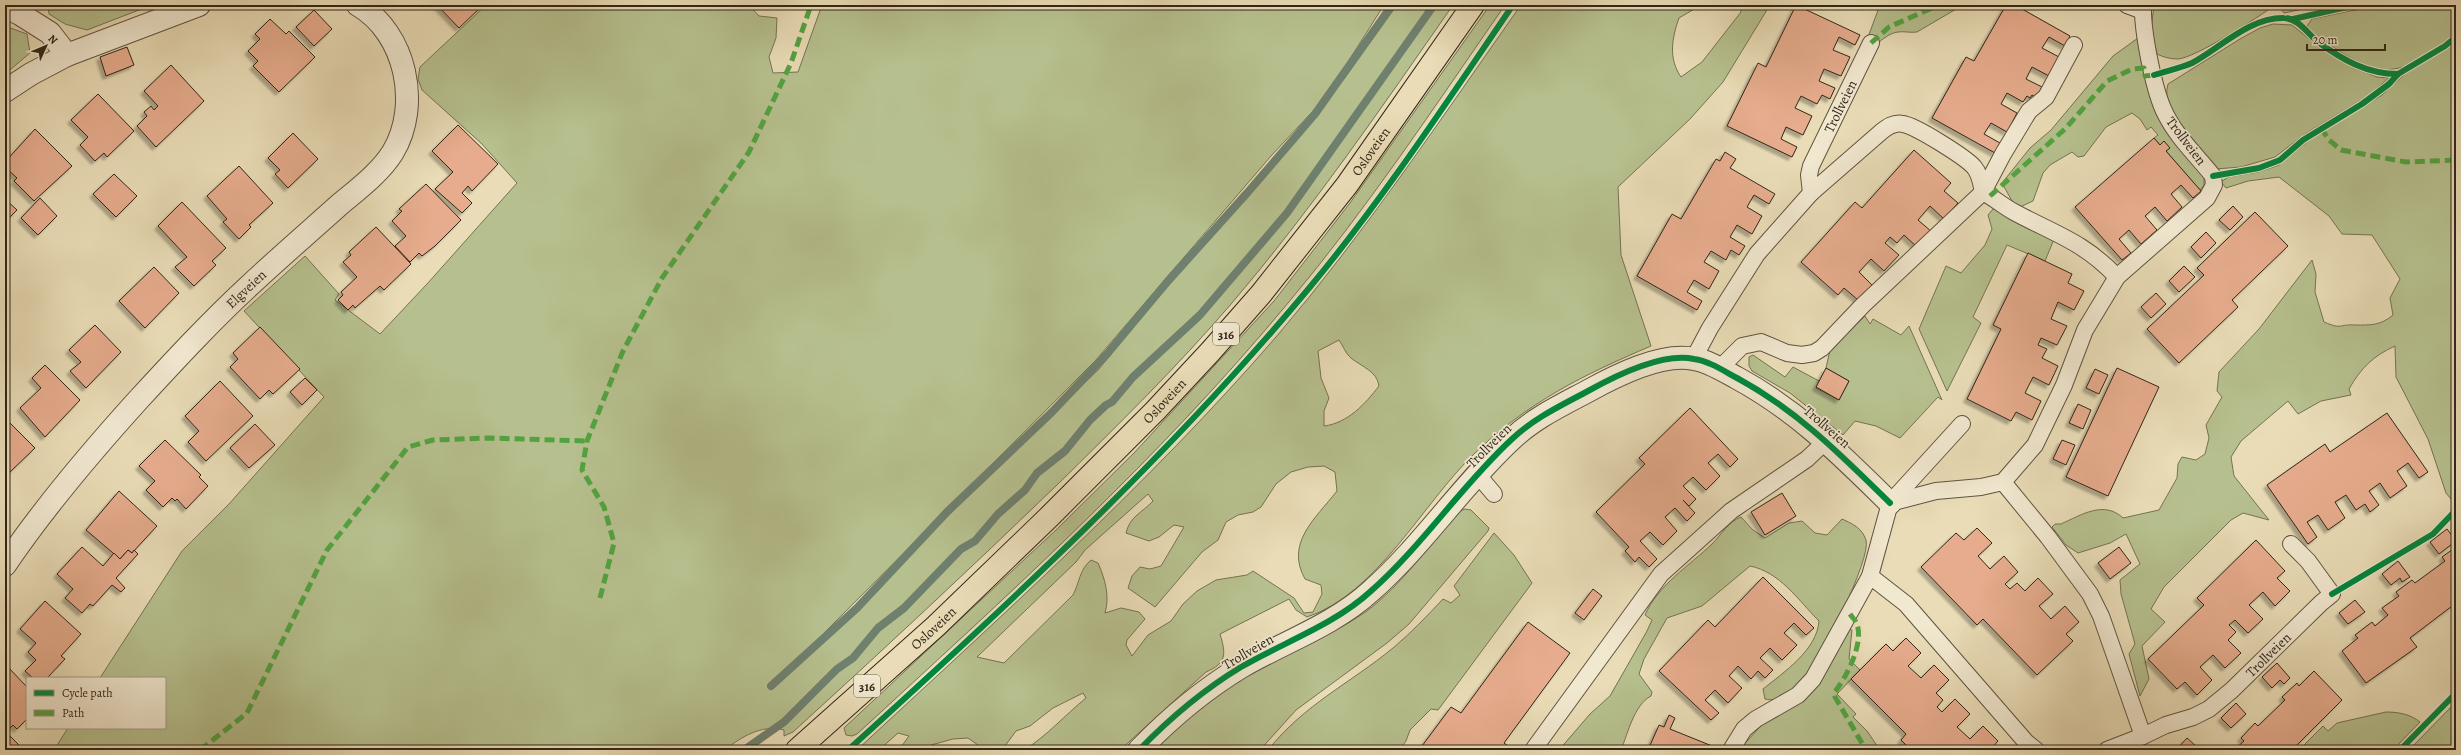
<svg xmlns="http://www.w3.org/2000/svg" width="2461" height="755" font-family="Alegreya,serif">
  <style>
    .green { fill: #b6c08e; stroke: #747353; fill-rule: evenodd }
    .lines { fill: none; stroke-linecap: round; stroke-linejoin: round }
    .stream { stroke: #6f806f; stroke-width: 8 }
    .building { fill: #e6ac8d; stroke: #312618; filter: url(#shadow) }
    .service-casing { stroke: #5f5440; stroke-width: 18 }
    .minor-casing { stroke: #5f5440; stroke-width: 24 }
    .primary-casing { stroke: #312618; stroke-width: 24 }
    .service { stroke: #f1e8d0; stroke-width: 16 }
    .minor { stroke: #f1e8d0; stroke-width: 22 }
    .primary { stroke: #e9dcb6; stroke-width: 22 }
    .quiet { stroke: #52a340; stroke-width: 5; stroke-dasharray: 10 5; stroke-linecap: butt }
    .cycleway-casing { stroke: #f1e8d0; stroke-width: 8 }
    .cycleway { stroke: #00873e; stroke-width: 6 }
    .labels { text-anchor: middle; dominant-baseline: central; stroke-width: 3.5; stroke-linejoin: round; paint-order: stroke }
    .shield { fill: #f1e8d0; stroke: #6b604f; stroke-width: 1 }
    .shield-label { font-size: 13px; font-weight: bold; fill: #312618 }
    .street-label { font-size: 14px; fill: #312618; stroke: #f1e8d0 }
  </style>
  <defs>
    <filter id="shadow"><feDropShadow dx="-3.5" dy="3.5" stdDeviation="1" flood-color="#0004"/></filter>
  </defs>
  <rect width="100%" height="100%" fill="#e9dcb6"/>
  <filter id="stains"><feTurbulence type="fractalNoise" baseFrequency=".005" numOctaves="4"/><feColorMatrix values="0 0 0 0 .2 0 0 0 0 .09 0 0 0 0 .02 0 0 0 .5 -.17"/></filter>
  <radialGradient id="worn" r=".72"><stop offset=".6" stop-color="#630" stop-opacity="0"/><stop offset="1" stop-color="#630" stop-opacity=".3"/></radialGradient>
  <g class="green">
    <polygon points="48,5 152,5 87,30 65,24 49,14"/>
    <path d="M486,5H749L759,16L777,18L776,38L769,57L773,73L798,72L822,5H1384L1325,98L1271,156L1095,361L821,636L861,607L936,527L1099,369L1170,281L1277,162L1344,79L1397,5H1453C1382,107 1312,209 1232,303C1177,367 1117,426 1057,485C970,569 882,651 793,732L784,736V730C761,724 742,737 724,750H54L68,728H165V678H100L182,551L229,504L324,397L244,311L305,256L339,294L335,300L380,334L427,284L517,183L482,144L422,90L418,79L420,67Z"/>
    <path d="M1490,5H1505C1435,106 1367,209 1288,303C1159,459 1005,598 857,734L852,736L846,735L844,728L1057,529L1134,453L1274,301L1350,203Z"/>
    <path d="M1521,5H1701L1679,18C1672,38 1668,58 1681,77L1702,62L1741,12L1740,5H1770L1723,82L1690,119L1618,187L1621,255L1651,346C1583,375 1528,402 1474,454C1423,503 1377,594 1307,617L1296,610L1289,599L1220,634C1226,654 1227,663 1206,672L1120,750H1024C1047,736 1065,715 1086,698L1083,693L1053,708L1030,726L1016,731L1002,750H985L968,738L953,739L931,745L923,750H899L909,736L898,733L879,750H857C1000,617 1148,485 1276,337C1365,233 1442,117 1521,5ZM1339,340C1343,346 1346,354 1351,358C1362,367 1377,371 1379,386C1365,404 1348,423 1324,426V411L1329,398L1321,378L1318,351ZM1324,466L1335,472L1337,491C1315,519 1285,543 1305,579L1321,585L1322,594L1313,612L1304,613L1294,598L1253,571L1247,575L1216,580L1197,591L1183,604L1171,621L1148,635L1132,656L1126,645L1127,640L1145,619L1139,612L1121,608L1105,613C1110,596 1105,579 1098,563L1091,560C1079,570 1080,582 1073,595L1004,663L977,657L1076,562L1085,550L1148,494L1153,501C1142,513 1130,516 1126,533L1149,541L1159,537L1174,525L1184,527L1161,566L1150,569L1140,567L1132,576L1128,588L1155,607L1202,552L1218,540L1226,522L1238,515L1253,512L1261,507L1276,484L1291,472L1308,467Z"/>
    <path d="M1880,5H1963L1917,32C1910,33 1904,31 1898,32C1889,33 1880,41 1874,47L1868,37Z"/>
    <path d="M2154,5H2275C2259,17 2195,58 2178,59C2170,59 2163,57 2157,54L2151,30Z"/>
    <polygon points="2287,5 2322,5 2284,13 2282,10"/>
    <path d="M2378,5H2456V34C2406,68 2392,86 2336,49C2327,43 2311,35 2307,26L2312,19Z"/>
    <path d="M2273,24L2292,25L2322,49L2354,68L2377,77L2389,78L2368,96L2305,134L2275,157L2241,167L2215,169C2199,148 2159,112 2168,84L2240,39L2260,28Z"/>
    <polygon points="5,26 27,34 30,53 5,74"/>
    <polygon points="2138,38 2204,178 2204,185 2200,190 2166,151 2170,148 2164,142 2160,145 2154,138 2158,135 2151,127 2147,130 2140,119 2132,113 2106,127 2084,156 2078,157 2072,152 2050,165 2043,173 2033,201 2020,207 2012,201 2002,183 2030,148 2051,130 2113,56"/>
    <path d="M2456,41V505L2446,493L2428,439L2396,377L2395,346C2373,356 2361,368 2349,389L2351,395L2321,401L2298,414L2288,401L2241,441L2231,457L2234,476L2269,520L2243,513L2231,520L2164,587L2151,609L2165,622L2142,646L2149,679L2140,696L2129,654L2135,644L2121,594L2120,580L2140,564L2126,534L2110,543L2078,553L2066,545L2052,527L2055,524H2061C2081,515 2104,500 2123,518L2159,510L2177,478L2178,464L2182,457L2196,460L2205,454L2209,438L2206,425L2222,397L2217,391L2219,372L2259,329L2312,260L2316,274L2315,292L2324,322C2343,330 2338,324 2355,325C2370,325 2380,326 2393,315L2390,298L2400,279L2372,235L2342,234L2329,216L2279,177L2248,181L2226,188L2221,182L2228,177L2259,172L2279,165L2314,136L2382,95L2406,73Z"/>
    <polygon points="1993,209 2006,212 2055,237 2045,261 2007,245 1973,317 1981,323 1947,391 1919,329 1946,266 1961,273 1985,245 1992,229 1988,215"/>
    <polygon points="1865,316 1870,324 1873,319 1901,335 1909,326 1942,400 1938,397 1900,438 1876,426 1855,421 1843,435 1790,393 1752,371 1749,366 1749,357 1753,355 1785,377 1793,367 1819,381 1816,388 1839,400 1849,381 1826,368 1830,350"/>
    <path d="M1465,509L1471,510L1489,528L1488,531L1409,624L1387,643L1296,710L1260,750H1155C1179,726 1204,702 1234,684C1277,657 1325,640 1367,611C1398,588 1434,541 1460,511Z"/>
    <path d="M1741,517L1753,530L1765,538L1789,523L1802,521L1815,533L1827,535L1842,519C1853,524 1862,528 1866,540C1872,558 1818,665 1804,680C1795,690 1780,703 1765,699L1763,689C1784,672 1817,650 1819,621C1798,600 1780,572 1750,566L1702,606L1667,618L1644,659L1639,674L1652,692L1651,696C1634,705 1628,733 1621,750H1559L1590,714L1610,696L1647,631L1652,620L1645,615C1658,585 1689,566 1712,544C1722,534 1728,522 1741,517Z"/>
    <path d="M1494,533L1514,555L1532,583L1444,702L1438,710L1431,709L1410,730L1406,741L1399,750H1268C1305,704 1349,684 1393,648C1411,633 1427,616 1443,599L1451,603L1460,595L1454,586Z"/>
    <polygon points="1848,629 1852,630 1849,659 1860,670 1837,694 1856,714 1853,717 1867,731 1880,750 1739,750"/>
    <polygon points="2456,702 2456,750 2409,750"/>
    <path d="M2386,712C2398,712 2410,714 2420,722L2393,750H2299L2323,726L2328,731L2337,723Z"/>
  </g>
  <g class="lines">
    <g class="stream">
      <polyline points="771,686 857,608 947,512 1052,412 1107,354 1168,281 1248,192 1315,114 1392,5"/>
      <polyline points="744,750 784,722 837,669 853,658 878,628 904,608 961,549 975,541 998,514 1025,490 1037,473 1065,451 1090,420 1106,405 1112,402 1133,377 1200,315 1287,213 1434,5"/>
    </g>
  </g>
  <g class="building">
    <polygon points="437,5 483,5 459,28"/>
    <polygon points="1796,5 1860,35 1855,45 1839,37 1833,50 1850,57 1841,76 1824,69 1819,81 1835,88 1830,99 1822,95 1817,104 1801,96 1795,108 1812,116 1803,135 1786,127 1781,139 1797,147 1792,157 1727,126 1758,63 1766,67"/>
    <polygon points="2006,5 2015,5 2070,36 2065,46 2049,37 2042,48 2059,57 2049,76 2032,67 2026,79 2042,87 2036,98 2032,95 2030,98 2027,96 2023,102 2007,93 2001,104 2017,113 2007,132 1991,123 1984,134 2000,143 1995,153 1932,118 1966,57 1974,61"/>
    <polygon points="314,10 332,29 314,46 296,27"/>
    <polygon points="270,19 286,34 289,31 315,57 279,92 253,66 258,61 248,51 260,39 255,34"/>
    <polygon points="127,47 134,65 106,76 100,57"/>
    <polygon points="171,65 204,101 156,147 137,126 147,116 144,112 151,106 154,110 158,106 144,91"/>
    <polygon points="98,94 134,131 107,157 104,153 95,161 80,145 88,137 71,120"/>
    <polygon points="458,125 498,164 472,191 468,186 462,193 472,203 462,213 435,189 453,172 432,151"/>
    <polygon points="35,129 72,166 34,201 14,181 17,178 5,167 5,162"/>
    <polygon points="293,133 318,159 288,188 275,174 280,170 268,158"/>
    <polygon points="2154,138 2160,145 2164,141 2170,148 2166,151 2201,191 2193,198 2181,185 2171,194 2182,207 2167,221 2155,207 2145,216 2157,230 2141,244 2129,230 2119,239 2131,253 2122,260 2075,207"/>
    <polygon points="1914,150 1951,183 1944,191 1958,203 1944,219 1930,206 1918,220 1932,232 1918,248 1904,235 1897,243 1890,237 1885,243 1899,255 1884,271 1871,259 1859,272 1872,285 1858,300 1844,288 1838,295 1801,262 1855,202 1862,208"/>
    <polygon points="1725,152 1736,159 1730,168 1775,194 1769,204 1754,195 1747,207 1762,216 1752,234 1737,225 1730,237 1745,246 1739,255 1731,250 1726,260 1711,251 1704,262 1719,271 1709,289 1694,280 1687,292 1702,301 1697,310 1637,276 1672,214 1681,219 1716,159 1720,161"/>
    <polygon points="239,166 273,203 249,225 251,227 239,239 223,222 227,219 207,196"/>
    <polygon points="114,174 137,196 116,217 93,194"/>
    <polygon points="426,184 461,220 435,246 422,256 419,253 410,262 395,246 406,236 392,221 402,211 399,209"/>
    <polygon points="40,198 57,216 38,235 21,218"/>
    <polygon points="5,199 17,210 5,222"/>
    <polygon points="182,202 226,248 212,261 216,265 194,286 175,267 187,257 158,226"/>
    <polygon points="2233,206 2243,217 2230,230 2219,220"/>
    <polygon points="2255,212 2288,246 2232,300 2238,307 2179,363 2147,329 2204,275 2197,268"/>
    <polygon points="376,227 411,264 384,290 380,286 355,308 353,305 348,310 338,300 343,295 341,292 357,277 343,262 351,255 349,252"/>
    <polygon points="2206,232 2216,243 2201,258 2191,247"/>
    <polygon points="2028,253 2072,274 2068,283 2084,291 2074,310 2058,302 2051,319 2067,326 2057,345 2041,338 2038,345 2047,349 2042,358 2058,366 2049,385 2033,377 2025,393 2041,401 2032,420 2016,412 2011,421 1967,399 2001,329 1993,325"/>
    <polygon points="2184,266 2195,277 2179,292 2169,281"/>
    <polygon points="154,267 179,293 145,328 119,301"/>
    <polygon points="2156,293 2166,304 2151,318 2141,307"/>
    <polygon points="95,325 121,352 86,388 70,371 81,362 69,350"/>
    <polygon points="260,327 300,369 273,394 269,390 260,399 230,367 238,359 233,353"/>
    <polygon points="45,365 80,400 45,437 20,408 41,388 32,378"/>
    <polygon points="1826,368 1849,381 1839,400 1816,387"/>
    <polygon points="2117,368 2159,387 2108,496 2066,477"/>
    <polygon points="2095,369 2108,375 2099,394 2086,388"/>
    <polygon points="305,378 317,390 302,405 290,392"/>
    <polygon points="220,381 253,416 206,461 188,442 199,431 185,416"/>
    <polygon points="2078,404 2091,410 2083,429 2069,423"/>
    <polygon points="1690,408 1738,459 1730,467 1718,454 1708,463 1720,476 1706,490 1693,477 1683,486 1696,499 1689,506 1683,500 1695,513 1687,521 1675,508 1665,517 1677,531 1663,545 1650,532 1640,541 1657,559 1649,567 1639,557 1635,562 1625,551 1629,547 1596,512 1645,464 1639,458"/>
    <polygon points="2387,413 2428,472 2419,478 2408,463 2397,471 2407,486 2390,498 2380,483 2369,491 2379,505 2370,512 2365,504 2356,510 2346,495 2335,502 2345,518 2328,530 2318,515 2307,522 2317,537 2308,544 2267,485 2325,444 2330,452"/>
    <polygon points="10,423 35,448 10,472 5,467 5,428"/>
    <polygon points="255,424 275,445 249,468 230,448"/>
    <polygon points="165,440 201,475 199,477 208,486 186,509 177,499 175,501 172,498 163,507 146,490 155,481 139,466"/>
    <polygon points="2062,440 2075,445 2066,465 2053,459"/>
    <polygon points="119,491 157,526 132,553 128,550 120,559 86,530"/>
    <polygon points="1782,493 1796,516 1765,535 1751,512"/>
    <polygon points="1977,528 1992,543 1978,556 1990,569 2004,556 2018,572 2005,584 2010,589 2017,583 2025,591 2038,578 2053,594 2039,606 2051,619 2065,606 2079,622 2066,634 2073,641 2037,675 1983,619 1977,625 1921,567 1956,533 1964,540"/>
    <polygon points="2447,529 2456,541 2439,554 2430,542"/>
    <polygon points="2256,540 2285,571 2277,578 2290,591 2275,606 2263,592 2249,605 2263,619 2248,633 2235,620 2229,625 2236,632 2228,640 2241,653 2225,668 2213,655 2200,667 2212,680 2197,695 2185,682 2177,689 2148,659 2204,605 2197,598"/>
    <polygon points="82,547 103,566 114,553 120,559 128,550 132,553 134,550 138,554 116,578 125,588 121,592 112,585 93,606 90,604 82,613 65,598 73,589 57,574"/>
    <polygon points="2119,547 2131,563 2110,579 2098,563"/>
    <polygon points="2456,547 2456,603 2410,638 2417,647 2366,683 2342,651 2358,638 2355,635 2372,622 2375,626 2388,615 2382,608 2399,596 2396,592 2412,580 2415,583 2445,561 2442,557"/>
    <polygon points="2398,561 2410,577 2402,582 2400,578 2391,585 2382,574"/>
    <polygon points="1763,577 1814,628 1806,635 1794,623 1784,633 1797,645 1782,660 1770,648 1760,658 1773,670 1765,678 1758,671 1751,679 1738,666 1729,676 1742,688 1728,703 1715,690 1705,700 1719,713 1711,720 1659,671 1708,620 1715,627"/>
    <polygon points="1593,589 1602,596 1584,620 1575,613"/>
    <polygon points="2355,600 2365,612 2348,624 2339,613"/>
    <polygon points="45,601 81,634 61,656 65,659 47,678 33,678 25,671 36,660 28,652 36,643 20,629"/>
    <polygon points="1528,622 1570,653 1504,743 1512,749 1510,750 1419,750 1451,707 1461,713"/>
    <polygon points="1906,638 1921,653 1908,666 1921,678 1934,665 1949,680 1936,693 1943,700 1937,707 1942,712 1955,699 1970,714 1957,727 1970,739 1983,726 1998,741 1990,750 1911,750 1901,740 1906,734 1851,679 1886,644 1893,651"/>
    <polygon points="2277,663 2290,678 2284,684 2280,680 2272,688 2262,677"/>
    <polygon points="7,666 27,687 27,719 17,729 13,725 6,732 19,745 14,750 5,750 5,669"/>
    <polygon points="2314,671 2342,700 2292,750 2234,750 2244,741 2241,738 2255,723 2258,726 2285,700 2282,697 2297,683 2299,686"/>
    <polygon points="2236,703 2246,714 2231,728 2221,718"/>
    <polygon points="1669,715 1675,718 1670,729 1722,750 1648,750 1659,725 1664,727"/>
    <polygon points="2187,738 2198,748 2196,750 2176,750"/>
    <polygon points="2225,746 2229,750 2220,750"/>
  </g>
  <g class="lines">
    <g class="service-casing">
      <g id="service">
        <polyline points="2127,5 2143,11"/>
        <path d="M1811,193L1881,132C1887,127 1894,122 1903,124C1916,126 1965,157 1974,167C1980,174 1981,183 1983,192C1994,198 2003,206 2014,212C2055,234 2084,242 2117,277"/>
        <path id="s1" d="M1694,358L1710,328L1757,254L1811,193L1809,175L1811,166L1871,43"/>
        <polyline points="1720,368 1742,346 1761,342 1787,353 1802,355 1814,353 1822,348 1862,306 1983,192 2003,154 2029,111 2046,97 2074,45"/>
        <polyline points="1477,474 1494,494"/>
        <polyline points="2003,482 2048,537 2090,594 2101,616 2143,736 2107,750"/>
        <path d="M1890,503L1936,491L1981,487L2003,482L2035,445L2064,385L2085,330L2117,277L2207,198L2214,185L2213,176C2197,156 2177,137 2166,115C2154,93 2142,30 2143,5"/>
        <polyline points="1870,576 1906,604 2026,742 2036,750"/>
        <path id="s2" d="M2143,736L2166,725L2193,717L2209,709L2232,690L2321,603L2332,594L2308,561L2291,544"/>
        <polyline points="1533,750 1661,574 1731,511 1807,459 1826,441"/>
        <polyline points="1731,750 1744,729 1756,719 1798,695 1813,679 1870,576 1890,503 1962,424"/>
      </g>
    </g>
    <g class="minor-casing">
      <g id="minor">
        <polyline points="5,7 20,14 50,33 67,55"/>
        <polyline points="5,91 31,74 67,55 199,5"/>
        <path id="s3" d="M5,565C45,506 91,452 139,399C175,360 211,321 250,285C279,258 309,232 338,206C357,190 380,173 393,152C421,105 406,33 358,5"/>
        <path d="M1139,750C1170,718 1203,690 1241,667C1284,642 1334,625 1371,591C1423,545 1461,486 1512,439C1534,418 1562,405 1588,391C1615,376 1662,352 1694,359C1709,361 1724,371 1737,378C1798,411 1841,455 1890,503"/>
      </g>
    </g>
    <g class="primary-casing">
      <g id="primary">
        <path id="s4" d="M797,750L936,626L1050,516L1155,411L1210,352L1261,294L1347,185L1473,5"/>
      </g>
    </g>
    <use href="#service" class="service"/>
    <use href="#minor" class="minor"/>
    <use href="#primary" class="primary"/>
    <g class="quiet">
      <polyline points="9,5 9,8"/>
      <polyline points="1871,43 1889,27 1939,5"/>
      <polyline points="2321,128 2329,140 2341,150 2406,162 2456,160"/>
      <polyline points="1990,196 2066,128 2107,81 2132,69 2144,68 2145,76 2154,75"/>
      <polyline points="600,598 614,543 604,507 582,470 587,441 623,351 662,278 749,152 791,63 811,5"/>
      <path d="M1850,614C1852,617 1856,621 1857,624C1864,644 1846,678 1834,693L1835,697L1866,750"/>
      <polyline points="200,750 247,713 327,550 408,447 433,440 489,438 587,441"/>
    </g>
    <g class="cycleway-casing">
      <g id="cycleway">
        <polyline points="2293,19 2356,5"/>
        <path d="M2154,75C2166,71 2181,68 2192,63C2220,48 2250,17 2284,18C2298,18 2308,34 2318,42C2343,60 2367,74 2398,74"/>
        <polyline points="2213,176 2259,168 2280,160 2303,140 2362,104 2389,84 2398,74 2445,46 2456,37"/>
        <polyline points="2332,594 2433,534 2456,510"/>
        <path d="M848,750C1009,604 1170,455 1310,287C1384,198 1448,100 1513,5"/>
        <path d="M1139,750C1170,718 1203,690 1241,667C1284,642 1334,625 1371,591C1423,545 1461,486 1512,439C1534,418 1562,405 1588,391C1615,376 1662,352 1694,359C1709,361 1724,371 1737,378C1798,411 1841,455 1890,503"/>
        <polyline points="2400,750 2456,693"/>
      </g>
    </g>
    <use href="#cycleway" class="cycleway"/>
  </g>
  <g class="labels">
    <g class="shield">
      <rect x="1213" y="323" width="26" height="22" rx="3"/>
      <rect x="854" y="675" width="26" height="22" rx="3"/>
    </g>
    <g class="shield-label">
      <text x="1226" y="334">316</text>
      <text x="867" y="686">316</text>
    </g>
    <g class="street-label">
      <text stroke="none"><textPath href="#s1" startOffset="297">Trollveien</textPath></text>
      <text transform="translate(2186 141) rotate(53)">Trollveien</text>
      <text stroke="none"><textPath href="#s4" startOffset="831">Osloveien</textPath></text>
      <text stroke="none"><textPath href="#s3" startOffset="367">Elgveien</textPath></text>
      <text stroke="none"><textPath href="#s4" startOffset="507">Osloveien</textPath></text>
      <text transform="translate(1827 427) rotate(41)">Trollveien</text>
      <text transform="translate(1489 446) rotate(-45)">Trollveien</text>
      <text stroke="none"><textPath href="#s4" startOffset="183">Osloveien</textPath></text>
      <text transform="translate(1248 652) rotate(-30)">Trollveien</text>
      <text stroke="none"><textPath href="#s2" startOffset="152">Trollveien</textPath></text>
    </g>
  </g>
  <rect width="2461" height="755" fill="none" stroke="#e9dcb6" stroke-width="20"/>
  <rect x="6" y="6" width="2449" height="743" fill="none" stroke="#312618" stroke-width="2"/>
  <rect x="10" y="10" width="2441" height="735" fill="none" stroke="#312618"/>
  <rect x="26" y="677" width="140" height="52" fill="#f1e8d0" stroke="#a49a86"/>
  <rect x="34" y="690" width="20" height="6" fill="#00873e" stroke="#a49a86"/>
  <text x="62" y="697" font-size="12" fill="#312618">Cycle path</text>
  <rect x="34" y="710" width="20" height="6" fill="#52a340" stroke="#a49a86"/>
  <text x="62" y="717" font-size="12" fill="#312618">Path</text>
  <g transform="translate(46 46) rotate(46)" stroke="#f1e8d0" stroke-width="3" paint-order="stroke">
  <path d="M0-3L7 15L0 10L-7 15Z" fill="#312618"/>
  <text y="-6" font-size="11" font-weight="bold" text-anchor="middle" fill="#312618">N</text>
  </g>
  <path d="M2307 44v6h78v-6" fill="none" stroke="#312618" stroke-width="2"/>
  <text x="2313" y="44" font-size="12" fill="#312618" stroke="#f1e8d0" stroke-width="3" paint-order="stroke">20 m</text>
  <rect width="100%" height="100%" filter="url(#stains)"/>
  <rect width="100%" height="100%" fill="url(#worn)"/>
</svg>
